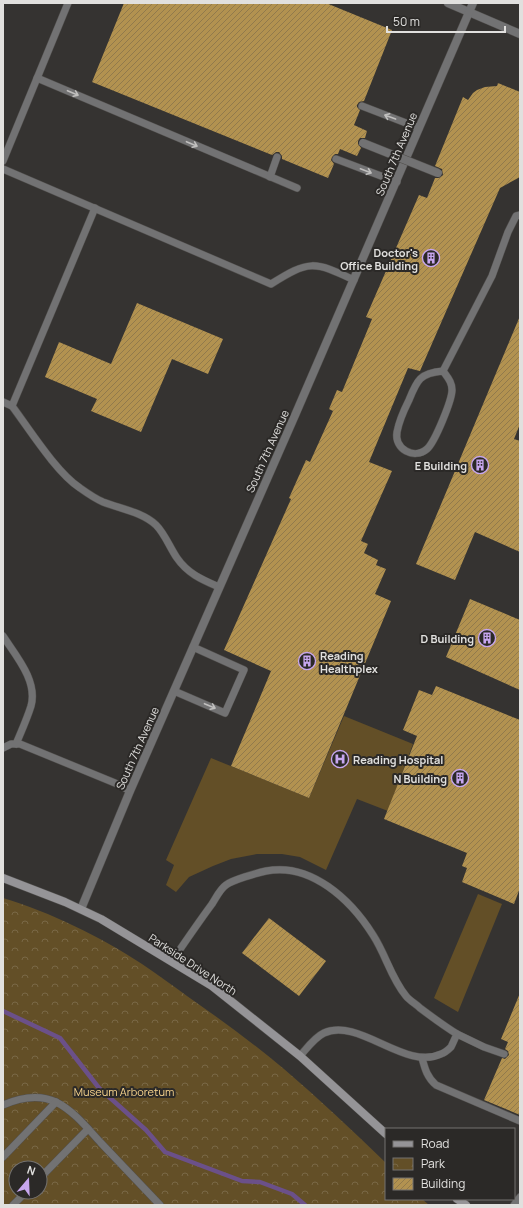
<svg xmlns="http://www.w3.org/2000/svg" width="523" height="1208" font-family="Manrope,sans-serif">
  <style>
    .green { fill: #634f27 }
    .park { fill: url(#park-crowns); fill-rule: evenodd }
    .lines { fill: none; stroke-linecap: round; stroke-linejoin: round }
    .stream { stroke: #6b5089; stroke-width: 4.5 }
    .building { fill: url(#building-hatch) }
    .lane-casing { stroke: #514f4d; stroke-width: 8 }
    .street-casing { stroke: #514f4d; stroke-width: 9 }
    .secondary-casing { stroke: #514f4d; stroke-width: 9 }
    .lane { stroke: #727273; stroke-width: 7 }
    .street { stroke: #727273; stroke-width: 8 }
    .secondary { stroke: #959497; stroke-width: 8 }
    .street-bridge-casing { stroke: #514f4d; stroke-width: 9; stroke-linecap: butt }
    .street-bridge { stroke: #727273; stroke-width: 8 }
    .oneway { stroke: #c0bfbe }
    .labels { text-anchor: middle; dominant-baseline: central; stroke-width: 4; stroke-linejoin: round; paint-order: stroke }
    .street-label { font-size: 11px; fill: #e1e0de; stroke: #2b2927 }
    .poi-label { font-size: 11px; font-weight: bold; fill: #e1e0de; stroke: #2b2927; text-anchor: end }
    .park-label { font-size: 11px; fill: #fad68e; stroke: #2b2927 }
  </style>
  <defs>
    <pattern id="park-crowns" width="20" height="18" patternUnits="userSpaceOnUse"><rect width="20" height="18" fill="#634f27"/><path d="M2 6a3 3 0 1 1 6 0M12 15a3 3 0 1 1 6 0" fill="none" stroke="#796846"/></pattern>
    <pattern id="building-hatch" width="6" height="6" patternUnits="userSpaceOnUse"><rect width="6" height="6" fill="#b29250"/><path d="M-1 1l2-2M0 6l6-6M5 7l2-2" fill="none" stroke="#917a4c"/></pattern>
  </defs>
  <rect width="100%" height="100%" fill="#353331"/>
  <g class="green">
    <polygon points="344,716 413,744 388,811 357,799 326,870 300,857 282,854 257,854 231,859 213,866 189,877 176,892 166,885 174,865 166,860 211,758 309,798"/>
    <polygon points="478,894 502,904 458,1012 434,998"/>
  </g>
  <path class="park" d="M3,898C50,912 101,937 142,964C157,974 172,985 187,996C220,1019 253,1043 284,1069C319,1099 353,1131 386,1163V1199H422L429,1205H3ZM16,1168H40V1192H16Z"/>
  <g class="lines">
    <polyline class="stream" points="3,1011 60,1038 99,1088 146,1130 165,1152 242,1181 260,1182 292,1194 305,1205"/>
  </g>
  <g class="building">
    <polygon points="124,3 326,3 392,30 364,101 359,102 357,105 357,107 360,110 354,125 367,131 365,138 360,138 358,141 358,144 361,148 357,156 340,149 338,154 335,154 332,157 331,160 334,164 328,178 282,159 282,156 279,152 276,152 272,155 92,82"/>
    <polygon points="498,83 520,92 520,177 500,188 420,371 408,368 369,462 392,471 361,541 368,544 364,553 378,560 376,565 386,569 375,594 391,601 309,798 231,766 271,671 224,650 291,499 289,498 306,460 310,462 333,411 329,409 337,390 342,392 372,319 366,317 419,195 427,198 435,178 439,178 443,175 442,169 435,166 463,97 468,100 473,93 477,90 485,87 497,86"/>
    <polygon points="137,303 223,339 208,374 172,359 141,432 91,411 97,399 45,377 59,342 111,364"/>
    <polygon points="520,316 520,424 514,439 520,441 520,552 475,532 455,580 416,564"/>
    <polygon points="470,599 520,620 520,690 446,657"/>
    <polygon points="436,686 520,720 520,888 514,904 462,882 467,868 462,866 467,853 384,819 417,736 403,730 419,690 432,695"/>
    <polygon points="269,918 326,961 299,996 242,953"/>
    <polygon points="520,993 520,1115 484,1100 502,1058 505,1059 509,1055 508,1051 505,1049 508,1042 501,1039"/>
  </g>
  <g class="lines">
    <g class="lane-casing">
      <g id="lane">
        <polyline points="37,78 297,188"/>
        <polyline points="362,106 419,128"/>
        <polyline points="336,159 397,182"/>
        <polyline points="3,161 68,3"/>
        <path d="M3,169L271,284C309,260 314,261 354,280"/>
        <polyline points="270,177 277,157"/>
        <path d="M443,371C448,378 452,382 452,390C452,400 435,442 427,449C414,460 394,449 397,432C399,421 404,410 409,400C417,380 420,373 443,371Z"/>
        <polyline points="443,371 492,276 508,232 516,216 520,215"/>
        <path d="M3,402L12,406C30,430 56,472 80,488C87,493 96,499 103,502C121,509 142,512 156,525C165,534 170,548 177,558C188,574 203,580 219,587"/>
        <polyline points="12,406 95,208"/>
        <path d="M3,636C16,656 38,681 31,706C27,719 21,732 16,744"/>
        <polyline points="174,691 225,713 244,670 193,647"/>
        <polyline points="3,748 11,744 20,744 115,783 130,791"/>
        <path d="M172,961C185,942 198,923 212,904C216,898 220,889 226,885C232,880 257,873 266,871C311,862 351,900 373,935C386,955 391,978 406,996C410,1001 416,1004 420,1008C432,1017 444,1026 457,1034C455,1038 453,1043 451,1047C448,1050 444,1053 441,1054C405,1071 359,1017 324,1033C315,1037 307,1048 300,1056"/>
        <polyline points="457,1034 484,1047 504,1054"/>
        <path d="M422,1058C425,1069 427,1077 436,1085L520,1121"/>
        <path d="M3,1105C19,1098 39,1094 56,1102C74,1111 88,1129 101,1143C121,1164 140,1184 160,1205"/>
        <polyline points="3,1157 56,1102"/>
        <polyline points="40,1178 88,1129"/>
        <polyline points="13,1205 26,1192"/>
        <polyline points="514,1205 520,1197"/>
      </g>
    </g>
    <g class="street-casing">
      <g id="street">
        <polyline points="448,3 520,34"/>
        <polyline points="81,909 130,791 296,413 473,3"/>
      </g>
    </g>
    <g class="secondary-casing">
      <g id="secondary">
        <polyline points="3,878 65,902 101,919 212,986 300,1056 386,1134"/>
        <polyline points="457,1199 466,1205"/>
      </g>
    </g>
    <use href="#lane" class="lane"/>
    <use href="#street" class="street"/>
    <use href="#secondary" class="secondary"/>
    <g class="street-bridge-casing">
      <polyline id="street-bridge" points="363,143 438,173"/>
    </g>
    <use href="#street-bridge" class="street-bridge"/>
  </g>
  <defs><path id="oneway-shaft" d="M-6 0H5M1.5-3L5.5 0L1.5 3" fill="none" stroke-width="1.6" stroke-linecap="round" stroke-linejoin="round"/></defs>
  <g class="oneway">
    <use href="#oneway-shaft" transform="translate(73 93) rotate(23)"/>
    <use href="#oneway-shaft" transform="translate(390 117) rotate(-160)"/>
    <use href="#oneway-shaft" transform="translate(192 144) rotate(23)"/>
    <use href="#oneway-shaft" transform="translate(366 171) rotate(21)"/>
    <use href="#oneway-shaft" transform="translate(210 706) rotate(23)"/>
  </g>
  <defs>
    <g id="building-ring" transform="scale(0.9)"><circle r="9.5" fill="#2b2927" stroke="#c7a6ef" stroke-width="1.5"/><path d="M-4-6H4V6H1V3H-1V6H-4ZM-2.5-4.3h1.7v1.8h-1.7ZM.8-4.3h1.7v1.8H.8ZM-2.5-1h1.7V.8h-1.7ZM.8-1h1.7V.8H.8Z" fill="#c7a6ef"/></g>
    <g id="hospital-ring" transform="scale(0.9)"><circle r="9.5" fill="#2b2927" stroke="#c7a6ef" stroke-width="1.5"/><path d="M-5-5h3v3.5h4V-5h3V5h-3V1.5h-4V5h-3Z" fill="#c7a6ef"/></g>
  </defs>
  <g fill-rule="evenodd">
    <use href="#building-ring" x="431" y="258"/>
    <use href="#building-ring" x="480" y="465"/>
    <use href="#building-ring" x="487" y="638"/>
    <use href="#building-ring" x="307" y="661"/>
    <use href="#hospital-ring" x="340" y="759"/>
    <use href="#building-ring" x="460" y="778"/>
  </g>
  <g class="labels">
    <g class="street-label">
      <text transform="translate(396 154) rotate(-67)">South 7th Avenue</text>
      <text transform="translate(267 451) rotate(-66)">South 7th Avenue</text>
      <text transform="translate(137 748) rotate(-66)">South 7th Avenue</text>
      <text transform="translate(193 964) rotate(33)">Parkside Drive North</text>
    </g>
    <g class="poi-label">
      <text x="418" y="252">Doctor's<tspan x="418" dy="13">Office Building</tspan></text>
      <text x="467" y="465">E Building</text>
      <text x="474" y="638">D Building</text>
      <text x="320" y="655" text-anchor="start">Reading<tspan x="320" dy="13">Healthplex</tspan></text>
      <text x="353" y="759" text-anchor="start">Reading Hospital</text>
      <text x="447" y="778">N Building</text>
    </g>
    <g class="park-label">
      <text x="124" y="1091">Museum Arboretum</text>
    </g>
  </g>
  <rect width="523" height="1208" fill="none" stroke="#e1e0de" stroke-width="8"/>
  <rect x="385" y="1128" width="130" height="72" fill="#2b2927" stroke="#747270"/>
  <rect x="393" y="1141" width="20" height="6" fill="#959497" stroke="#747270"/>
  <text x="421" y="1148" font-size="12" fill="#e1e0de">Road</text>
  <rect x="393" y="1158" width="20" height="12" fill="url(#park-crowns)" stroke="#747270"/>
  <text x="421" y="1168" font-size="12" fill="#e1e0de">Park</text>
  <rect x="393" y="1178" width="20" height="12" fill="url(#building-hatch)" stroke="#747270"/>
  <text x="421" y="1188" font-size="12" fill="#e1e0de">Building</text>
  <g transform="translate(28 1180) rotate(19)"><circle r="19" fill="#2b2927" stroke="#747270"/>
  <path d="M0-3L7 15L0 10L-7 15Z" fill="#c7a6ef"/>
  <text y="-6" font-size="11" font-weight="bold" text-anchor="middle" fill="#e1e0de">N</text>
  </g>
  <path d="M387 26v6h118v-6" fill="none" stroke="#e1e0de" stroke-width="2"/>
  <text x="393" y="26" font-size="12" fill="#e1e0de" stroke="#2b2927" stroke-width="3" paint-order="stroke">50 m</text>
</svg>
